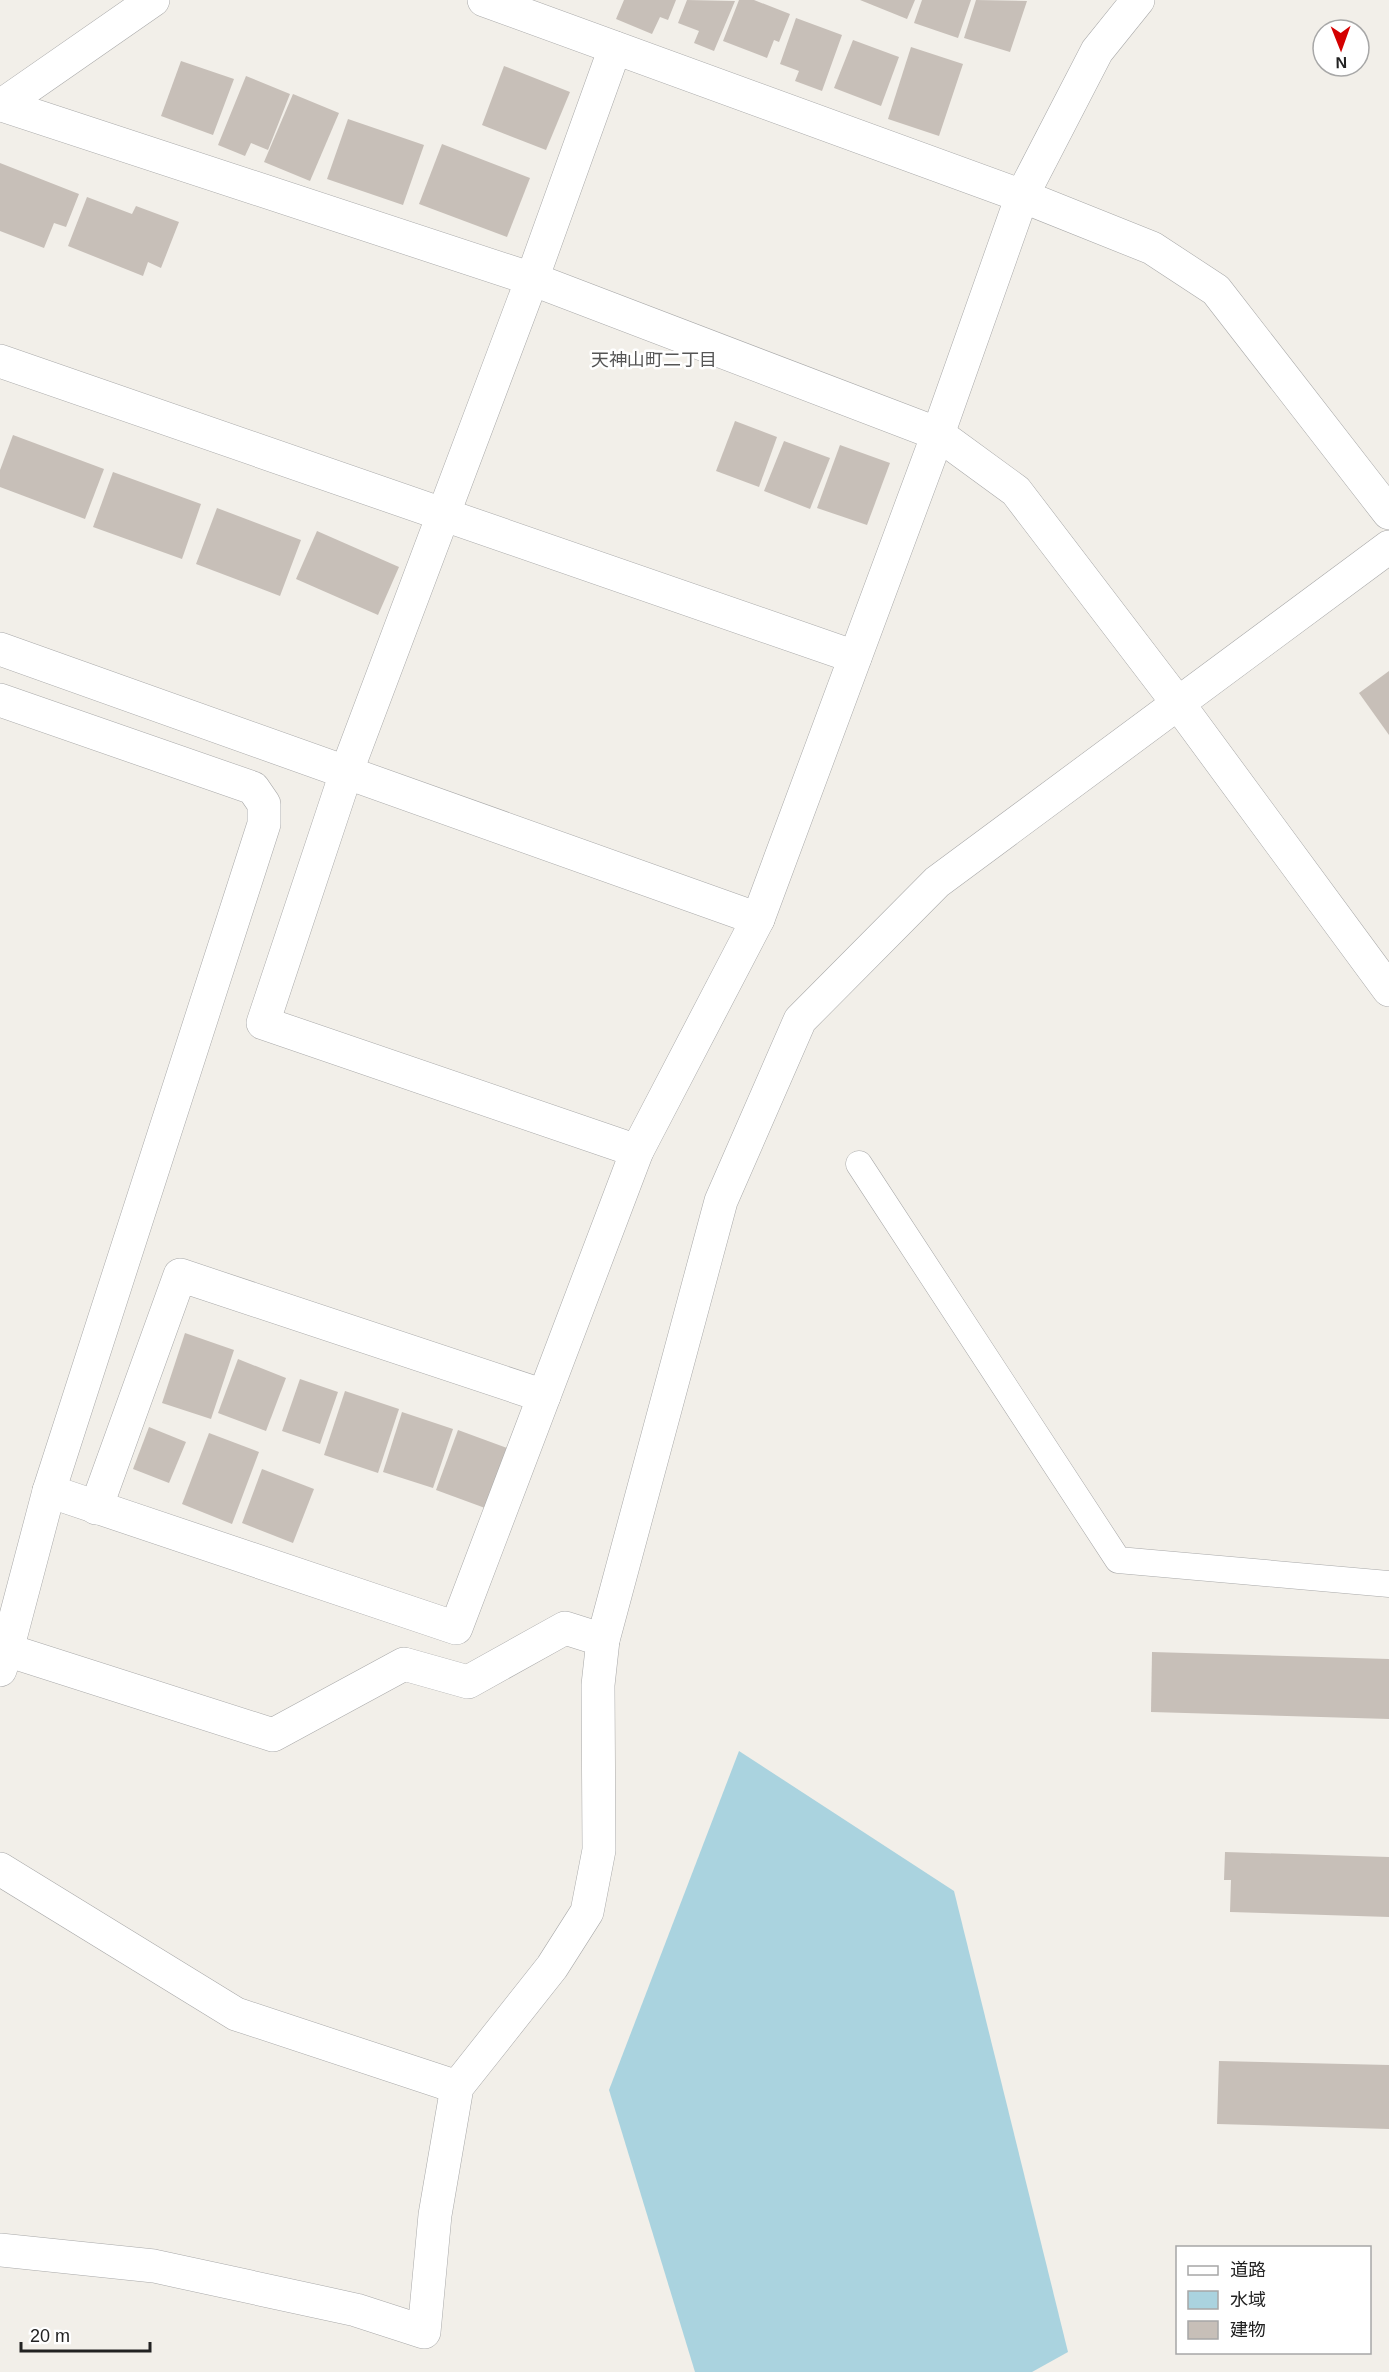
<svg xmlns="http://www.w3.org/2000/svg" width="1389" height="2372" font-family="Arial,'Noto Sans JP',sans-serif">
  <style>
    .water { fill: #aad3df }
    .building { fill: #c7bfb8 }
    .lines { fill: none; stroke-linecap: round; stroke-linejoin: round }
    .lane-casing { stroke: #a9a9a9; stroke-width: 27 }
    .street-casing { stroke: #a9a9a9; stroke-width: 34 }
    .lane { stroke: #fff; stroke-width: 26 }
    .street { stroke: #fff; stroke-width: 33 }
    .labels { text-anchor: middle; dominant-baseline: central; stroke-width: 5; stroke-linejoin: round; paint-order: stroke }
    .neighbourhood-label { font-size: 18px; fill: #555; stroke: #fff }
  </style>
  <rect width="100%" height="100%" fill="#f2efe9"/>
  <polygon class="water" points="739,1751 954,1891 1068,2352 1032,2372 695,2372 609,2090"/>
  <g class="building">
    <polygon points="624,0 676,0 668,20 660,17 652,34 616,19"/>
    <polygon points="687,0 735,1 714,51 694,43 699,31 678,23"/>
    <polygon points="739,0 754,0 790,14 779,42 774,40 767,58 723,41"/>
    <polygon points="860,0 915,0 907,19"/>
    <polygon points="922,0 971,0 958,38 914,23"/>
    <polygon points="976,0 1027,1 1010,52 964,38"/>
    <polygon points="796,18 842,35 822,91 795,81 799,71 780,64"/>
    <polygon points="853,40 899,57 881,106 834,88"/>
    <polygon points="911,47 963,64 939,136 888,119"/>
    <polygon points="181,61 234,79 213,135 161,116"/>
    <polygon points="504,66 570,92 546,150 482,125"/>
    <polygon points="246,76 290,94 268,150 251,143 245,156 218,145"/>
    <polygon points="293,94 339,113 310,181 264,162"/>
    <polygon points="348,119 424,145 403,205 327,179"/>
    <polygon points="442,144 530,178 507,237 419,204"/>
    <polygon points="0,163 79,194 66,227 54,223 44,248 0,231"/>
    <polygon points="87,197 132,214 136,206 179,222 161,268 148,262 143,276 68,246"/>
    <polygon points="735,421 777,437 759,487 716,471"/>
    <polygon points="13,435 104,469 85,519 0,487 0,470"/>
    <polygon points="784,441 830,458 810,509 764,491"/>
    <polygon points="840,445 890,463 867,525 817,508"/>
    <polygon points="113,472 201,504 182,559 93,527"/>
    <polygon points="217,508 301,540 280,596 196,564"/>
    <polygon points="317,531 399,567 378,615 296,579"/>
    <polygon points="1389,671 1389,735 1359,693"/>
    <polygon points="185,1333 234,1350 211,1419 162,1403"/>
    <polygon points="238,1359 286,1378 266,1431 218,1413"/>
    <polygon points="300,1379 338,1392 320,1444 282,1431"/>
    <polygon points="345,1391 399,1409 378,1473 324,1455"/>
    <polygon points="402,1412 453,1429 433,1488 383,1472"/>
    <polygon points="149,1427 186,1442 169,1483 133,1469"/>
    <polygon points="458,1430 507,1448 485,1508 436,1490"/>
    <polygon points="209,1433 259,1452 232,1524 182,1504"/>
    <polygon points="262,1469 314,1489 293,1543 242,1523"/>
    <polygon points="1152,1652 1389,1659 1389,1719 1151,1712"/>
    <polygon points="1225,1852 1389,1857 1389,1917 1230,1912 1231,1880 1224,1880"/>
    <polygon points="1219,2061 1389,2065 1389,2129 1217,2124"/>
  </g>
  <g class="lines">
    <g class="lane-casing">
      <polyline id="lane" points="859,1164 1118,1560 1389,1584"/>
    </g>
    <g class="street-casing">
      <g id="street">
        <polyline points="484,0 1022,196 1152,248 1216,290 1389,513"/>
        <polyline points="615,48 532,279 346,773 263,1023 637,1151"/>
        <polyline points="2,105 532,279 938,434 1016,491 1177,702 1389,990"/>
        <polyline points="2,105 153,0"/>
        <polyline points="0,361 855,657"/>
        <polyline points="0,649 758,919"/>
        <polyline points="0,700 253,788 264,804 264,824 49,1491 7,1650 0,1670"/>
        <polyline points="49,1491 456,1628 637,1151 758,919 938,434 1022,196 1097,51 1138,0"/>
        <polyline points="96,1508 180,1275 544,1396"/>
        <polyline points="7,1650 273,1735 404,1664 468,1682 565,1628 603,1640"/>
        <polyline points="0,1869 236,2014 457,2087"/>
        <polyline points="0,2250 154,2266 356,2310 424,2332 435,2215 457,2087 552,1967 587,1912 599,1850 598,1685 603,1640 721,1201 800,1020 937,882 1389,547"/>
      </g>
    </g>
    <use href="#lane" class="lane"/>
    <use href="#street" class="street"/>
  </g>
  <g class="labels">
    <g class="neighbourhood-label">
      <text x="654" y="360">天神山町二丁目</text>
    </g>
  </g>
  <rect x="1176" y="2246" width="195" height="108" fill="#ffffff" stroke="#a7a7a7" stroke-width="1.5"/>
  <rect x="1188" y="2266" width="30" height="9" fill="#ffffff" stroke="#a7a7a7" stroke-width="1.5"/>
  <text x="1230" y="2276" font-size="18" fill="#222222">道路</text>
  <rect x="1188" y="2291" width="30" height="18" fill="#aad3df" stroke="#a7a7a7" stroke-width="1.5"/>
  <text x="1230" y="2306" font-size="18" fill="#222222">水域</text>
  <rect x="1188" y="2321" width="30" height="18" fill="#c7bfb8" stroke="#a7a7a7" stroke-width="1.5"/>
  <text x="1230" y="2336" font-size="18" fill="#222222">建物</text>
  <g transform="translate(1341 48) rotate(179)"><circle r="28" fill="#ffffff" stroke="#a7a7a7" stroke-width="1.5"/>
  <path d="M0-4.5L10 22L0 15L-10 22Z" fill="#d40000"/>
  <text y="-9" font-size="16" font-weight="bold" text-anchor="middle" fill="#222222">N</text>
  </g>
  <path d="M21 2342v9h129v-9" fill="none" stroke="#222222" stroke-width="3"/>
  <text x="30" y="2342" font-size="18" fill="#222222" stroke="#ffffff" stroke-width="4.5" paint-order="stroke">20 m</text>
</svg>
